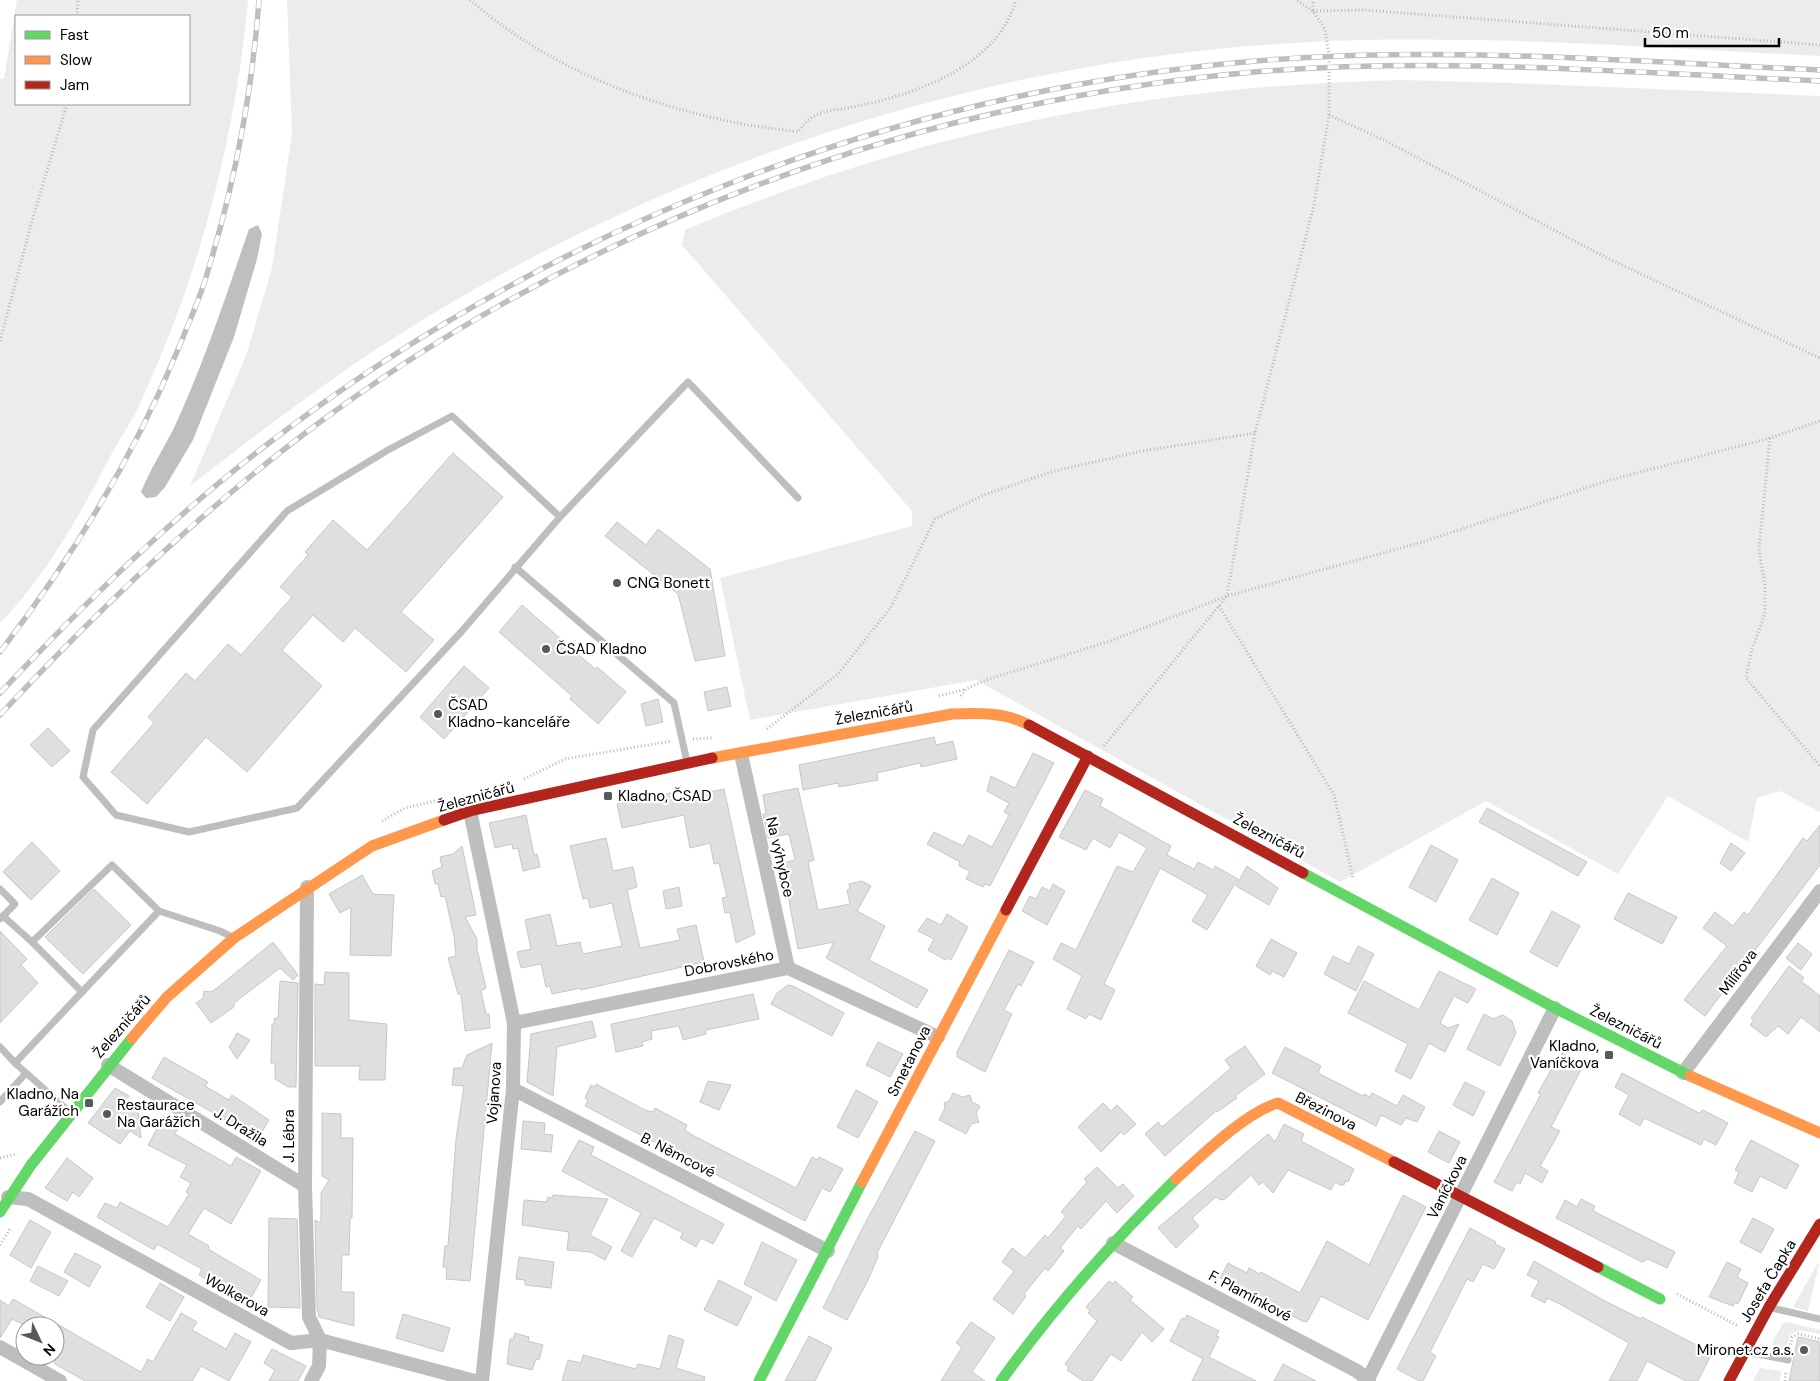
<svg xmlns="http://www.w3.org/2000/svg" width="1820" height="1381" font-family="'DM Sans',sans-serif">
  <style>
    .green { fill: #ececec; fill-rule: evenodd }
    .water { fill: #bfbfbf }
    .building { fill: #dfdfdf; stroke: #c7c7c7 }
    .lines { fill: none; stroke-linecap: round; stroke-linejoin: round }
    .path { stroke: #b9b9b9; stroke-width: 3; stroke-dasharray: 1 2.5; stroke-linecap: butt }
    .lane { stroke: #bebebe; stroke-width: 7 }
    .street { stroke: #bebebe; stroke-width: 14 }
    .fast { stroke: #63d668; stroke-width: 11 }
    .slow { stroke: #ff974d; stroke-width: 11 }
    .jam { stroke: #b3261e; stroke-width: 11 }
    .rail-casing { stroke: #bebebe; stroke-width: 5.5 }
    .rail { stroke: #fff; stroke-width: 4; stroke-dasharray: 11; stroke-linecap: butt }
    .poi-dot { fill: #595959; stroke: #fff; stroke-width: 2 }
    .labels { text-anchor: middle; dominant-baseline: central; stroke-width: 4.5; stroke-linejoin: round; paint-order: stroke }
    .poi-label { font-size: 15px; fill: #000; stroke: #fff; text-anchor: start }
    .street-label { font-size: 15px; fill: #000; stroke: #fff }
  </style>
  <rect width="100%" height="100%" fill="#fff"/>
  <g class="green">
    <path d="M17,0H248C235,144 197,283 135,414C128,427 119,440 112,453C81,513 47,575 0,623V79H4ZM16,16H189V104H16Z"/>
    <path d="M287,0H1820V56C1658,48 1494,35 1332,41C1012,53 697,152 424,319C342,369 266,427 190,486L246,356L272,268L292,134Z"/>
    <path d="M1402,80L1513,83L1820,96V812L1780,791L1757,798L1748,842L1668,796L1618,874L1486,801L1340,882L976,680L750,720L720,578L912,526V511L682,245L685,230C921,130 1147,86 1402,80Z"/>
    <polygon points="1817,1264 1819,1264 1808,1311 1793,1307"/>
    <polygon points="1787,1322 1820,1330 1820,1334 1799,1330 1790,1335 1786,1351 1773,1347 1773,1341 1783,1323"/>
    <polygon points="1760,1368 1781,1371 1780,1381 1753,1381"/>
  </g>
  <path class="water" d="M258,225L262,234L257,259L234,337L193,440L165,487L156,497L146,498L141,492C150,470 163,449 174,428C204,363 226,296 249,229Z"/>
  <g class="building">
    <polygon points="453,453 503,497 401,612 434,640 406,672 355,628 343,642 313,615 282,650 322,686 247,772 206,737 147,804 111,772 154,723 148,717 186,673 195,681 228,644 241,655 292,597 280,587 308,555 305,552 333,520 367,550"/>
    <polygon points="617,522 646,545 658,529 710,569 725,656 695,661 678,594 605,536"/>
    <polygon points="522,605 595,669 597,667 626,692 598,724 570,699 572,696 499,632"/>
    <polygon points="464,666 489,688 444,739 420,717"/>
    <polygon points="727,687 731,706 708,711 704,692"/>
    <polygon points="658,699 663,722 646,726 641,704"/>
    <polygon points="48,728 70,751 52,767 30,745"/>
    <polygon points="934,737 936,745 953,741 957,759 921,767 920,763 877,773 878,780 839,787 838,783 803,790 799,765"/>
    <polygon points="1033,753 1054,763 990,886 985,884 983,887 966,879 970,871 959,866 960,862 927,844 934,832 963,846 969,835 992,847 1009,815 1004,812 1009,803 987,791 991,776 1015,788"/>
    <polygon points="798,788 814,860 808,862 818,910 850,904 847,890 850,889 849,884 862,881 871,886 857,911 885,926 869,960 928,990 917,1008 826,958 834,942 798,949 782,863 795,860 789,834 768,838 763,814 766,814 763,795"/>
    <polygon points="724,789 755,934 736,943 730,912 725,913 722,898 727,897 719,863 714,864 710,843 690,848 684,815 622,828 617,804 675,792 676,799"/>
    <polygon points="1085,790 1103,799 1100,806 1171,846 1167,855 1194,869 1198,862 1213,870 1215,866 1238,879 1207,930 1192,921 1208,895 1160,868 1104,984 1115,990 1101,1020 1089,1014 1086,1019 1067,1009 1082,976 1053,959 1061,943 1076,950 1117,866 1133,872 1147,848 1119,832 1110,848 1093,838 1086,850 1059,837"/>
    <polygon points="1487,808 1587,862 1578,876 1479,822"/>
    <polygon points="526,815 534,855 537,854 540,867 523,871 518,848 513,849 512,844 495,848 489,823"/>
    <polygon points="1820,825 1820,865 1705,1016 1684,1000 1727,946 1703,928 1715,912 1733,926 1744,912 1748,915 1803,838 1807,841"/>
    <polygon points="606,838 613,871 633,867 637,887 627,890 640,948 680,940 677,929 696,925 704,962 581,990 581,988 552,994 550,986 546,987 541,964 521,968 517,952 531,949 525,920 550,914 557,946 580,942 583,954 622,946 612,903 590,908 588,898 583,899 570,846"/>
    <polygon points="32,842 60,871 31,900 3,872"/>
    <polygon points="1731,843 1745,853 1731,871 1720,863"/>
    <polygon points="1431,845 1458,860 1436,902 1409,887"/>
    <polygon points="462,846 476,915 465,917 477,939 477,949 486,988 481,991 486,1014 489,1014 490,1028 465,1031 461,994 458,994 448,958 456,956 454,936 445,896 441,897 438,884 435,884 432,871 442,867 440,857 453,854"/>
    <polygon points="1247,866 1278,888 1269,905 1236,886"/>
    <polygon points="362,875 373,894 394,895 391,956 350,955 351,907 340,913 329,894"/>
    <polygon points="1492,878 1519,893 1497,935 1469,920"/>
    <polygon points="1053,884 1065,891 1047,925 1022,911 1030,896 1036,899 1042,887 1050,891"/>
    <polygon points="679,887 682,906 666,909 663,891"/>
    <polygon points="94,889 131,925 83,974 45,937"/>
    <polygon points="1628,893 1677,917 1662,944 1614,919"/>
    <polygon points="1552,911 1580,926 1557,967 1530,952"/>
    <polygon points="947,914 968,927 951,960 947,958 945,960 928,950 934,939 918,931 927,918 941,925"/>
    <polygon points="0,931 27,959 21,965 38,983 0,1023"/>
    <polygon points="1271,939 1297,953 1284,977 1272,971 1270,975 1256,966"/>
    <polygon points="273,942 298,975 293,980 280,968 234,1003 234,1007 211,1023 196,1003 203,998 204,991 211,992 217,988"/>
    <polygon points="1798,943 1812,954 1801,970 1786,958"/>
    <polygon points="1358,946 1374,954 1356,991 1324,974 1333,956 1349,964"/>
    <polygon points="1009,950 1034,962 1021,986 1018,984 1004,1010 1012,1014 985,1072 957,1057 957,1052"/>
    <polygon points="1789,966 1804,978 1801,981 1820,996 1820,1032 1801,1017 1788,1034 1778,1026 1766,1037 1750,1025 1754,1020 1751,1018"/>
    <polygon points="1439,971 1476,989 1468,1003 1454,996 1440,1023 1448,1028 1459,1024 1445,1052 1429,1043 1411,1079 1395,1071 1408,1044 1348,1013 1364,981 1419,1010"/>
    <polygon points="325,972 349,973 349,1020 387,1024 385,1080 359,1080 360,1066 315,1066 315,984 324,985"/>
    <polygon points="280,981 298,983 296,1087 288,1087 275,1079 275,1063 271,1063 272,1024 274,1024 275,1018 278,1018"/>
    <polygon points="788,985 793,986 844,1013 832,1036 771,1004 777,993"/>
    <polygon points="753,994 759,1019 706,1030 706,1034 683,1040 679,1026 651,1031 652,1039 642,1042 643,1046 616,1052 611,1024"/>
    <polygon points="1484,1014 1493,1019 1503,1015 1512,1021 1516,1033 1500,1066 1467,1049"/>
    <polygon points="592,1021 596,1037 557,1047 553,1096 527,1082 531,1034"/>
    <polygon points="237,1033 250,1040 237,1059 229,1047"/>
    <polygon points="878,1042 903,1054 890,1077 866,1065"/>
    <polygon points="492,1043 470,1281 446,1279 447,1268 443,1267 445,1246 448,1246 456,1139 464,1086 452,1085 454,1068 462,1068 467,1055"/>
    <polygon points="1245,1046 1265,1074 1235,1096 1237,1098 1217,1112 1216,1111 1165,1156 1145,1134 1158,1122 1162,1127 1231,1068 1225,1060"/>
    <polygon points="1285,1047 1321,1066 1318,1073 1363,1096 1364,1094 1370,1097 1372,1093 1397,1106 1403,1095 1425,1107 1417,1122 1406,1118 1401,1125 1381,1115 1376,1126 1272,1073"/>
    <polygon points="1562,1053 1584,1064 1551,1127 1560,1131 1540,1166 1548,1171 1542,1183 1525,1173 1520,1184 1517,1182 1512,1191 1494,1182 1541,1094 1538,1093 1557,1059 1559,1060"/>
    <polygon points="164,1057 208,1082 205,1086 229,1100 232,1095 269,1120 259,1137 253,1133 252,1135 152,1078"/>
    <polygon points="1622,1073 1699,1113 1703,1110 1728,1123 1716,1145 1704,1139 1701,1145 1644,1118 1640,1126 1619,1114 1629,1095 1615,1087"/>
    <polygon points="708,1081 731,1085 719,1110 700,1102"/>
    <polygon points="1465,1082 1485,1092 1473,1116 1453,1105"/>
    <polygon points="596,1084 645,1110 653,1112 655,1108 687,1125 685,1130 692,1135 796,1188 812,1157 817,1160 819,1157 843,1169 830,1192 822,1188 805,1221 585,1106 588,1100 585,1098 591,1085 595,1087"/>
    <polygon points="115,1088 129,1096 124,1102 138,1112 141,1138 130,1131 120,1144 88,1123"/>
    <polygon points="856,1090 878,1102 858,1138 837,1127"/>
    <polygon points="953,1093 962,1097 970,1095 972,1102 980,1106 976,1114 979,1122 971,1124 966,1134 939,1120 945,1108 944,1103 949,1101"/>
    <polygon points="1103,1103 1111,1111 1117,1105 1136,1124 1124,1135 1121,1132 1101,1152 1078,1127"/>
    <polygon points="322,1113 341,1114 341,1138 353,1138 352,1218 350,1218 349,1255 342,1255 341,1292 354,1292 354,1326 319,1317 317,1308 315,1220 321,1223 321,1193 329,1180 322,1176"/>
    <polygon points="164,1116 180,1125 175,1134 231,1166 236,1157 261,1171 231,1224 204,1208 188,1234 209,1246 208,1249 261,1280 248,1303 199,1275 202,1269 157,1244 154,1250 97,1217 105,1203 117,1208 120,1202 168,1227 189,1194 186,1192 191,1183 180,1177 187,1165 148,1145"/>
    <polygon points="523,1121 545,1123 544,1134 553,1135 551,1152 521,1149"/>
    <polygon points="1284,1124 1304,1134 1301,1141 1354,1169 1348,1182 1345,1181 1344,1185 1340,1185 1335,1182 1331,1190 1288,1170 1273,1193 1263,1182 1259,1185 1251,1175 1225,1199 1221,1200 1216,1197 1192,1218 1199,1226 1176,1248 1158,1228 1268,1134 1275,1142"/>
    <polygon points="915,1131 935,1141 877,1253 878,1257 868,1280 847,1320 823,1308 862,1229"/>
    <polygon points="1439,1131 1460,1142 1449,1163 1428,1152"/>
    <polygon points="579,1140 594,1147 591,1155 724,1224 713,1244 701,1238 696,1247 680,1238 683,1233 654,1218 632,1257 621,1251 641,1213 562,1171"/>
    <polygon points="1751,1140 1799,1165 1786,1189 1760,1176 1752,1192 1734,1183 1739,1172 1735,1170"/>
    <polygon points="67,1158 93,1178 79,1197 73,1192 67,1201 45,1188"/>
    <polygon points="1097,1167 1118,1188 1123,1184 1134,1196 1117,1213 1106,1201 1081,1229 1078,1226 1060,1248 1064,1251 1048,1271 1045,1268 1024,1294 1026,1296 1013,1314 993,1299 1014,1271 1002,1262 1012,1248 1025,1258 1045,1235 1048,1238 1066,1216 1061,1212 1087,1182 1084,1179"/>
    <polygon points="553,1195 608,1199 590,1235 612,1247 605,1260 591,1252 567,1250 569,1232 522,1225 524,1200 546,1202 548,1197 552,1198"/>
    <polygon points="1403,1195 1426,1207 1368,1320 1321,1296 1307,1322 1302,1321 1220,1278 1228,1263 1247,1273 1249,1268 1260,1274 1261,1272 1300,1293 1327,1241 1369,1265"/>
    <polygon points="1581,1199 1595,1206 1593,1210 1597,1213 1675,1252 1667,1268 1648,1259 1642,1262 1556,1218 1565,1200 1577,1207"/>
    <polygon points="269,1218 297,1219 300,1308 268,1307"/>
    <polygon points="1753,1218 1774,1229 1761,1253 1740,1242"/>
    <polygon points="30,1220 51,1232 31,1268 10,1255"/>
    <polygon points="1470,1228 1496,1242 1495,1244 1505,1249 1494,1269 1483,1264 1473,1282 1467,1279 1430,1352 1436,1356 1423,1381 1419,1381 1397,1369"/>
    <polygon points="762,1242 797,1260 776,1301 744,1284"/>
    <polygon points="75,1253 101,1266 89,1287 64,1272"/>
    <polygon points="519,1257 554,1262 551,1288 525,1285 525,1280 516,1279"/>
    <polygon points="1534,1261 1605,1301 1641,1319 1642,1317 1712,1353 1698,1381 1686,1381 1647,1361 1637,1381 1609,1381 1629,1343 1558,1303 1547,1298 1545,1303 1531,1296 1539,1281 1527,1275"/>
    <polygon points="1727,1262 1741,1269 1737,1277 1748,1283 1738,1304 1735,1303 1733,1306 1709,1297"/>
    <polygon points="38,1266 68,1281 59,1296 30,1281"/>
    <polygon points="719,1280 752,1297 737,1326 704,1310"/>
    <polygon points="1109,1281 1113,1284 1115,1281 1133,1297 1130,1300 1164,1329 1152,1342 1142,1332 1121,1361 1111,1354 1092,1381 1083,1381 1067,1370 1069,1368 1065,1364 1097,1321 1088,1313 1090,1311 1086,1307"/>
    <polygon points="160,1283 184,1297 170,1321 146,1307"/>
    <polygon points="13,1299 141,1372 148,1359 153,1362 181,1313 197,1322 192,1330 226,1349 235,1333 251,1342 229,1381 201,1366 192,1381 85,1381 55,1364 55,1326 27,1326 12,1319 0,1338 0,1300 9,1306"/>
    <polygon points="403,1314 450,1328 443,1352 396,1338"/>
    <polygon points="1187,1315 1219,1331 1216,1336 1219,1337 1209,1357 1256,1381 1192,1381 1203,1359 1170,1341 1182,1318 1185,1319"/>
    <polygon points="971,1322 995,1338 972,1372 985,1381 941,1381 962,1347 956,1343"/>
    <polygon points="515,1333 529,1337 528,1341 543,1345 539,1360 536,1359 532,1370 507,1364 510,1339 513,1339"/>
    <polygon points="669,1335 684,1340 676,1368 705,1377 704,1381 562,1381 568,1360 581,1363 583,1355 636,1369 638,1364 660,1369"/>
    <polygon points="809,1336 832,1348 815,1381 785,1381"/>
    <polygon points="1798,1337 1820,1342 1820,1381 1789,1381"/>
    <polygon points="272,1349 306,1366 298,1381 269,1381 275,1370 264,1363"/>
    <polygon points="1283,1364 1316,1381 1274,1381"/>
  </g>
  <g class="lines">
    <g class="path">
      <path d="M470,0C543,63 629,99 723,120C747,126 773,128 798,132C815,107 832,112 858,106C919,93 997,66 1016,0"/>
      <polyline points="1313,10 1313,0"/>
      <polyline points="1313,11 1364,10 1820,45"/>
      <polyline points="77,16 78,0"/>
      <polyline points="1329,115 1384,140 1607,258 1820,358"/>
      <polyline points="0,341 32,221 67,104"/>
      <polyline points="1770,438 1759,549 1765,586 1765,614 1752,649 1746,678 1820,766"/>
      <polyline points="1219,606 1334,795 1353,878"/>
      <polyline points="939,696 966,689"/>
      <polyline points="961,696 966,689 986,680 1110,641 1227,596 1419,543 1610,480 1770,438 1820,421"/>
      <polyline points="767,729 838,674 891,607 935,519 984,495 1054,471 1143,451 1255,433"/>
      <polyline points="693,739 712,738"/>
      <polyline points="1104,746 1227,596 1255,433 1314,205 1329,115 1329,56 1325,29 1313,11 1296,0"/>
      <polyline points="524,779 565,759 672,741"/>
      <polyline points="382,821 405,808 443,799"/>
      <polyline points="0,1158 16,1154"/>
      <polyline points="0,1245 10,1229"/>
      <polyline points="1677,1294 1738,1326"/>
      <polyline points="1790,1348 1792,1337 1798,1334 1820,1339"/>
      <polyline points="1785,1381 1786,1372"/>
    </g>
    <g class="lane">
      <polyline points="560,517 452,416 388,450 287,511 93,730 83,777 116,815 189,832 297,808 462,631 560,517 688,382 798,498"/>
      <polyline points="515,567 674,703 687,762"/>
      <polyline points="0,889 15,904 0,919"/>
      <polyline points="159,911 82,992 32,942 112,865 159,911 220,931 232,937"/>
      <polyline points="3,916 32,942"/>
      <polyline points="0,1047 15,1063"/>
      <polyline points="0,1102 26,1073"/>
      <polyline points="71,1113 15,1063 82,992"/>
      <polyline points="1772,1308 1820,1319"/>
      <polyline points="1747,1352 1788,1360"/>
    </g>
    <g class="street">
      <polyline points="741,754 788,968"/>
      <polyline points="470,811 514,1023 513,1089 482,1381"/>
      <polyline points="307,887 305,1186 309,1317 320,1340 319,1366 311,1381"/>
      <polyline points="514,1023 788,968 938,1037"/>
      <polyline points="108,1065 305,1186"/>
      <polyline points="1683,1073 1820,891"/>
      <polyline points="513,1089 828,1251"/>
      <polyline points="8,1197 28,1199 291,1343 320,1340 475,1381"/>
      <polyline points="1113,1243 1357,1371 1369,1381"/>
      <polyline points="0,1347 60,1381"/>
      <polyline points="1367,1381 1555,1008"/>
    </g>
    <g class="fast">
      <polyline points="1303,873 1555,1008 1690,1076"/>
      <polyline points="0,1212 31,1165 132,1038"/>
      <polyline points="1598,1267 1660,1299"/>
      <polyline points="759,1381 862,1182"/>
      <path d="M1001,1381C1053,1308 1112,1242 1176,1179"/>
    </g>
    <g class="slow">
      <path d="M712,758L952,714C979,713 1005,712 1029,725"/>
      <polyline points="132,1038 167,997 234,938 372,846 444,820"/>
      <polyline points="1690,1076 1820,1133"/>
      <path d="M1176,1179C1201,1156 1246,1112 1278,1103L1394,1162"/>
      <polyline points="862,1182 1006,910"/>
    </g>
    <g class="jam">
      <polyline points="1029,725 1303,873"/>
      <polyline points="444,820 470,811 712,758"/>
      <polyline points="1006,910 1088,756"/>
      <polyline points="1394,1162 1598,1267"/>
      <polyline points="1729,1381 1769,1307 1820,1224"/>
    </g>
    <g class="rail-casing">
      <g id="rail">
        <path d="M0,652C72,558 134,457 179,347C188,324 199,301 206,277C234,187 252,94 259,0"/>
        <path d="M0,693C83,605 169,520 265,446C550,226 897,91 1256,61C1443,45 1633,62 1820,70"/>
        <path d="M0,715C94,614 193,518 304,434C578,227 912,102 1254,72C1442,56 1632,73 1820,81"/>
      </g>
    </g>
    <use href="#rail" class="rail"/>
  </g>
  <g class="poi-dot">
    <circle cx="617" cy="583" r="5"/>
    <circle cx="546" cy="649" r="5"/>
    <circle cx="438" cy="714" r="5"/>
    <rect x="603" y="791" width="10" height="10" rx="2.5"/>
    <rect x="1604" y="1050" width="10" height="10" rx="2.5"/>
    <rect x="84" y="1098" width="10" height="10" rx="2.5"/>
    <circle cx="107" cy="1114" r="5"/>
    <circle cx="1804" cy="1350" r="5"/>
  </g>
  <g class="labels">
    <g class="poi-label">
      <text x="627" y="583">CNG Bonett</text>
      <text x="556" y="649">ČSAD Kladno</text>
      <text x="448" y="705">ČSAD<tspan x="448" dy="17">Kladno-kanceláře</tspan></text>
      <text x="618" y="796">Kladno, ČSAD</text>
      <text x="1599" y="1046" text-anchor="end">Kladno,<tspan x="1599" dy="17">Vaníčkova</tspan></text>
      <text x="79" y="1094" text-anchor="end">Kladno, Na<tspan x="79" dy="17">Garážích</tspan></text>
      <text x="117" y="1105">Restaurace<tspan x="117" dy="17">Na Garážích</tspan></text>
      <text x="1794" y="1350" text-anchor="end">Mironet.cz a.s.</text>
    </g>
    <g class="street-label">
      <text transform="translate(874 713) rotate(-10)">Železničářů</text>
      <text transform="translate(476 797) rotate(-15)">Železničářů</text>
      <text transform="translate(1269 836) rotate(28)">Železničářů</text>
      <text transform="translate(780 857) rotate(77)">Na výhybce</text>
      <text transform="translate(729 963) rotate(-11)">Dobrovského</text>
      <text transform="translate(1738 972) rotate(-53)">Milířova</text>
      <text transform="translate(122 1026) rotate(-49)">Železničářů</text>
      <text transform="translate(1626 1027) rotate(27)">Železničářů</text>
      <text transform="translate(909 1061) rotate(-63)">Smetanova</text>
      <text transform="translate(494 1093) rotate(-86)">Vojanova</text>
      <text transform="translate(1326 1111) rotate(27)">Březinova</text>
      <text transform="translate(241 1127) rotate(32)">J. Dražila</text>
      <text transform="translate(289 1136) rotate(-90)">J. Lébra</text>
      <text transform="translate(678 1155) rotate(27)">B. Němcové</text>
      <text transform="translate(1447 1187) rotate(-63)">Vaníčkova</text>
      <text transform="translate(1768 1281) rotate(-59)">Josefa Čapka</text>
      <text transform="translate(237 1295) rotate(29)">Wolkerova</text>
      <text transform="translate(1250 1296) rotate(28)">F. Plamínkové</text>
    </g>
  </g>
  <rect x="15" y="15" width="175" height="90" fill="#ffffff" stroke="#999999"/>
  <rect x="25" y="31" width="25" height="8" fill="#63d668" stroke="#999999"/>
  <text x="60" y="40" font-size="15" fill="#000000">Fast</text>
  <rect x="25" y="56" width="25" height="8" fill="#ff974d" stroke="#999999"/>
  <text x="60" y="65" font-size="15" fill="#000000">Slow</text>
  <rect x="25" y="81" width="25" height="8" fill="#b3261e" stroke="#999999"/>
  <text x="60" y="90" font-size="15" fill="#000000">Jam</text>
  <g transform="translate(40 1341) rotate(133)"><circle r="24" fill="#ffffff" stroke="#999999"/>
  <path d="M0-4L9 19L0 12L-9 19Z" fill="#595959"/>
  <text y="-8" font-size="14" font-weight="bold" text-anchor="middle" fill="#000000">N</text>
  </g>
  <path d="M1645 38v8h134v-8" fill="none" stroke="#000000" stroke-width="2.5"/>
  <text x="1652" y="38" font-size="15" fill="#000000" stroke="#ffffff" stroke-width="4" paint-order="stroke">50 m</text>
</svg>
